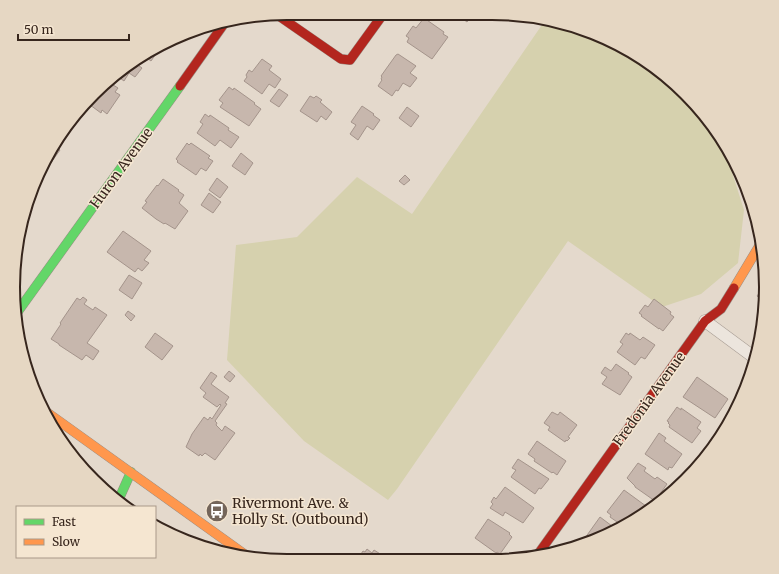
<svg xmlns="http://www.w3.org/2000/svg" width="779" height="574" font-family="Merriweather,serif">
  <style>
    .green { fill: #d6d1ae }
    .building { fill: #c7b7ad; stroke: #a4948b }
    .lines { fill: none; stroke-linecap: round; stroke-linejoin: round }
    .street-casing { stroke: #a99e95; stroke-width: 13 }
    .fast-casing { stroke: #998e85; stroke-width: 10 }
    .slow-casing { stroke: #998e85; stroke-width: 10 }
    .jam-casing { stroke: #998e85; stroke-width: 10 }
    .street { stroke: #ece5dd; stroke-width: 12 }
    .fast { stroke: #63d668; stroke-width: 9 }
    .slow { stroke: #ff974d; stroke-width: 9 }
    .jam { stroke: #b3261e; stroke-width: 9 }
    .labels { text-anchor: middle; dominant-baseline: central; stroke-width: 3; stroke-linejoin: round; paint-order: stroke }
    .street-label { font-size: 14px; fill: #37261d; stroke: #f5e6d1 }
    .poi-label { font-size: 14px; fill: #37261d; stroke: #f5e6d1; text-anchor: start }
    .rim { fill: none; stroke: #37261d; stroke-width: 2 }
  </style>
  <rect width="100%" height="100%" fill="#e4d9cc"/>
  <polygon class="green" points="546,19 563,22 644,59 710,120 725,146 724,147 744,210 738,263 701,294 662,307 568,241 397,489 388,500 304,441 227,360 236,245 297,237 357,177 412,214"/>
  <g class="building">
    <polygon points="455,13 474,13 467,22"/>
    <polygon points="424,18 444,32 443,34 448,37 432,59 407,42 409,38 406,36 413,26 416,28"/>
    <polygon points="162,45 151,61 143,55 150,50"/>
    <polygon points="398,54 416,66 410,73 417,78 410,87 403,83 398,91 396,90 392,96 378,86 382,80 381,79 382,77 381,76 396,55"/>
    <polygon points="262,59 272,66 269,70 281,79 275,88 269,84 262,94 244,81 247,77 246,75 249,70 252,72"/>
    <polygon points="136,61 135,63 142,68 135,77 129,73 124,81 117,76"/>
    <polygon points="110,83 118,88 115,92 120,95 107,114 102,110 101,113 86,102"/>
    <polygon points="229,87 233,90 234,88 255,103 254,104 261,109 249,126 220,107 223,103 219,100"/>
    <polygon points="279,89 288,95 279,107 270,101"/>
    <polygon points="310,96 314,98 316,96 322,100 320,102 332,112 326,120 321,116 317,122 300,111"/>
    <polygon points="362,106 374,114 373,115 380,120 373,130 367,126 358,140 350,134 356,125 351,122"/>
    <polygon points="407,107 419,116 411,127 399,118"/>
    <polygon points="205,114 209,117 210,115 229,128 228,130 239,137 231,148 220,140 215,146 197,133 203,124 200,122"/>
    <polygon points="187,143 189,145 191,143 210,156 208,158 213,161 206,171 201,168 196,175 177,162 178,161 176,159"/>
    <polygon points="55,146 60,150 50,164 45,160"/>
    <polygon points="241,153 253,163 245,175 232,166"/>
    <polygon points="405,175 410,180 404,185 399,181"/>
    <polygon points="217,178 228,187 220,198 209,190"/>
    <polygon points="163,179 179,190 178,191 184,195 179,203 188,211 175,229 165,223 164,224 156,219 142,208 147,202 145,201 157,185 158,186"/>
    <polygon points="209,193 221,202 213,213 201,205"/>
    <polygon points="123,231 151,251 144,260 149,263 142,271 138,268 135,272 107,252"/>
    <polygon points="129,275 142,283 132,299 119,290"/>
    <polygon points="765,285 764,303 757,296"/>
    <polygon points="83,297 87,300 84,304 93,310 95,307 107,315 87,343 99,351 93,360 86,355 82,360 59,345 59,344 51,339 61,324 60,323 77,298 80,300"/>
    <polygon points="654,299 671,312 670,314 674,317 663,331 659,328 659,329 641,316 642,315 639,313 645,305 648,307"/>
    <polygon points="128,311 135,316 131,321 125,315"/>
    <polygon points="155,333 173,346 162,360 145,347"/>
    <polygon points="626,333 629,335 630,333 640,340 643,337 655,345 645,359 641,357 635,365 617,352 623,344 620,342"/>
    <polygon points="616,364 629,373 628,374 632,377 620,395 602,384 607,377 601,373 605,367 611,371"/>
    <polygon points="229,371 235,376 230,382 224,377"/>
    <polygon points="211,372 217,376 211,384 229,397 225,403 227,404 215,421 217,423 216,425 222,431 225,426 235,433 215,460 205,453 202,456 200,454 199,456 186,447 192,434 204,417 208,420 210,417 212,419 221,405 220,404 217,407 203,397 206,393 200,388"/>
    <polygon points="697,377 728,399 715,418 683,397"/>
    <polygon points="677,407 681,410 681,408 701,422 697,428 701,431 692,443 669,427 670,425 668,423 669,422 667,421"/>
    <polygon points="552,412 558,415 560,412 577,425 568,437 570,438 567,441 566,440 565,442 548,430 550,427 544,423"/>
    <polygon points="659,433 666,438 664,441 682,454 672,468 669,467 668,470 645,454"/>
    <polygon points="537,441 566,461 557,475 553,472 552,473 534,461 535,459 528,454"/>
    <polygon points="518,459 549,479 541,489 539,488 535,494 511,477 516,470 512,468"/>
    <polygon points="638,463 646,468 644,471 655,479 657,477 667,484 655,501 635,487 635,486 627,478"/>
    <polygon points="505,487 534,508 523,523 505,512 503,516 490,508 493,504 491,502 494,497 496,499"/>
    <polygon points="624,490 650,509 624,524 621,522 620,524 610,517 611,515 607,512"/>
    <polygon points="600,517 616,529 597,540 589,542 585,538"/>
    <polygon points="488,519 510,533 509,534 512,537 500,554 497,552 496,553 475,538"/>
    <polygon points="367,549 372,553 374,550 385,557 383,560 357,560 363,551 365,552"/>
  </g>
  <g class="lines">
    <g class="street-casing">
      <polyline id="street" points="705,321 755,358"/>
    </g>
    <g class="fast-casing">
      <g id="fast">
        <polyline points="16,314 180,86"/>
        <polyline points="118,501 131,472"/>
      </g>
    </g>
    <g class="slow-casing">
      <g id="slow">
        <polyline points="734,288 761,243"/>
        <polyline points="45,411 247,556"/>
      </g>
    </g>
    <g class="jam-casing">
      <g id="jam">
        <polyline points="276,14 341,59 350,60 384,13"/>
        <polyline points="180,86 226,21"/>
        <polyline points="536,557 705,321 721,309 734,288"/>
      </g>
    </g>
    <use href="#street" class="street"/>
    <use href="#fast" class="fast"/>
    <use href="#slow" class="slow"/>
    <use href="#jam" class="jam"/>
  </g>
  <defs>
    <g id="bus-disc" transform="scale(1.15)"><circle r="9.5" fill="#74655a" stroke="#f5e6d1"/><path d="M-5-6H5V4H4V6H2V4H-2V6H-4V4H-5ZM-3.5-4V0h7V-4ZM-3.5 1.2v1.5H-2V1.2ZM2 1.2v1.5H3.5V1.2Z" fill="#fff"/></g>
  </defs>
  <g fill-rule="evenodd">
    <use href="#bus-disc" x="217" y="511"/>
  </g>
  <g class="labels">
    <g class="street-label">
      <text transform="translate(121 168) rotate(-54)">Huron Avenue</text>
      <text transform="translate(649 399) rotate(-54)">Fredonia Avenue</text>
    </g>
    <g class="poi-label">
      <text x="232" y="503">Rivermont Ave. &amp;<tspan x="232" dy="16">Holly St. (Outbound)</tspan></text>
    </g>
  </g>
  <path d="M0 0H779V574H0ZM287 20H492A267 267 0 0 1 759 287V287A267 267 0 0 1 492 554H287A267 267 0 0 1 20 287V287A267 267 0 0 1 287 20Z" fill="#e6d7c3" fill-rule="evenodd"/>
  <path class="rim" d="M287 20H492A267 267 0 0 1 759 287V287A267 267 0 0 1 492 554H287A267 267 0 0 1 20 287V287A267 267 0 0 1 287 20Z"/>
  <rect x="16" y="506" width="140" height="52" fill="#f5e6d1" stroke="#a99989"/>
  <rect x="24" y="519" width="20" height="6" fill="#63d668" stroke="#a99989"/>
  <text x="52" y="526" font-size="12" fill="#37261d">Fast</text>
  <rect x="24" y="539" width="20" height="6" fill="#ff974d" stroke="#a99989"/>
  <text x="52" y="546" font-size="12" fill="#37261d">Slow</text>
  <path d="M18 34v6h111v-6" fill="none" stroke="#37261d" stroke-width="2"/>
  <text x="24" y="34" font-size="12" fill="#37261d" stroke="#f5e6d1" stroke-width="3" paint-order="stroke">50 m</text>
</svg>
